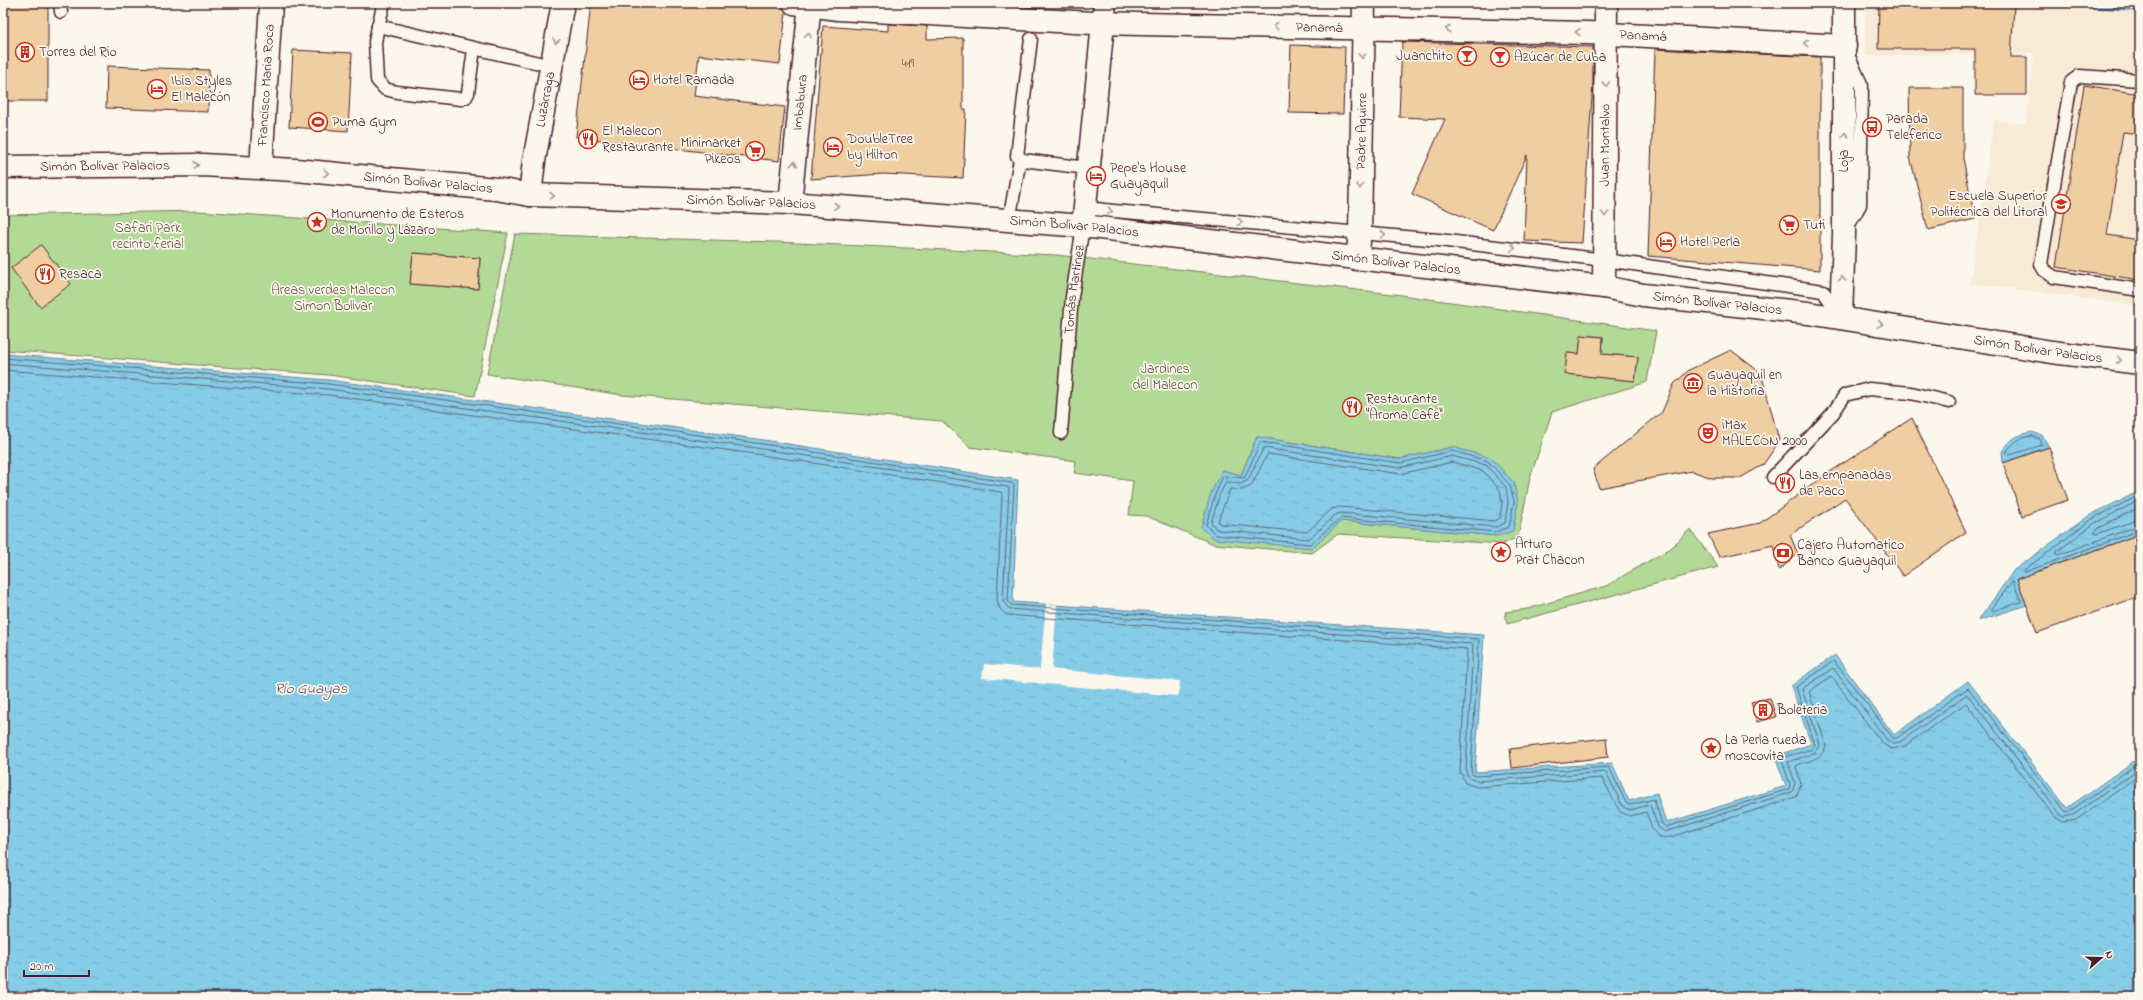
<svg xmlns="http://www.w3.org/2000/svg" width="2143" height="1000" font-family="'Indie Flower',sans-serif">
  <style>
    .built { fill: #f7ebd6 }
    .green { fill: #b2d995; stroke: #7e7c60; fill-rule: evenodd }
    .water { fill: url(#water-ripples); stroke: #6e879c }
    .pier { fill: #fbf7ec }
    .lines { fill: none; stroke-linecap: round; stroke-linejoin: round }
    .shore { stroke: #626476; stroke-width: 1 }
    .building { fill: #efcea1; stroke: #4a1f2b }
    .lane-casing { stroke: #4a1f2b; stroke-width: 15 }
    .street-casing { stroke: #4a1f2b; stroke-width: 25 }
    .secondary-casing { stroke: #4a1f2b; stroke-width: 25 }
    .primary-casing { stroke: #4a1f2b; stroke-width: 25 }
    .lane { stroke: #fbf7ec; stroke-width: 12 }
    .street { stroke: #fbf7ec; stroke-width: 22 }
    .secondary { stroke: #fbf7ec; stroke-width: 22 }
    .primary { stroke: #fbf7ec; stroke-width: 22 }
    .oneway { stroke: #ab9695 }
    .labels { text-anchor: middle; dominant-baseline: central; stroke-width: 3.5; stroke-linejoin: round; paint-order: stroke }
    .number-label { font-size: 12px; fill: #734b48 }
    .street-label { font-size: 14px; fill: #4a1f2b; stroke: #fbf7ec }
    .poi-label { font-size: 14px; fill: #4a1f2b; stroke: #fbf7ec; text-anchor: start }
    .park-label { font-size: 14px; fill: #644e46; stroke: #fbf7ec }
    .water-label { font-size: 15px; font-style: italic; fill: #5c5363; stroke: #fbf7ec }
  </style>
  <defs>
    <pattern id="water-ripples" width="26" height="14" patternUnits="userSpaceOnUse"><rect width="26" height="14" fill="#86cce7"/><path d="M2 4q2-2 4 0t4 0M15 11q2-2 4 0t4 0" fill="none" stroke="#75afc6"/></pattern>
  </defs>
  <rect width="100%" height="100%" fill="#fbf7ec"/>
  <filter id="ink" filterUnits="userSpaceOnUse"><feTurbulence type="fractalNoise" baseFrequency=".025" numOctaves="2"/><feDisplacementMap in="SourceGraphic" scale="8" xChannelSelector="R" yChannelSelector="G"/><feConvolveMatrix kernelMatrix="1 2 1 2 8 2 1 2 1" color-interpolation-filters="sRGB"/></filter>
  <g filter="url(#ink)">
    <polygon class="built" points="1865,3 2140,3 2140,306 1970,283 1994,120 2026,124 2034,53 1865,56"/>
    <g class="green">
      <path d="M198,211L508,233L475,396L329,375L3,350V215ZM413,253L480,258L478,289L410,284Z"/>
      <path d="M515,234L776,242L1056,255L1401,295L1656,331L1647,382L1552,412L1530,478L1518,537L1503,544L1338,534L1312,553L1214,544L1146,516L1129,515L1133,481L1074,473L1076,461L970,447L942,421L622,395L487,374ZM1581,335L1603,337L1602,354L1638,357L1635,380L1565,374L1567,353L1579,354ZM1257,437L1400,459L1453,447L1497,536L1341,521L1312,548L1222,470L1241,475Z"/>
      <polygon points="1690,529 1718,567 1507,624 1505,612 1527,609 1606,586 1671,548"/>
    </g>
    <g class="water">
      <polygon points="2087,3 2140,3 2140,11 2086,7"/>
      <polygon points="3,354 329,380 757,439 1018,480 1013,602 1484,635 1475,772 1612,763 1629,801 1657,793 1666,823 1786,786 1775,756 1811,744 1791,686 1835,655 1894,735 1968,681 2067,808 2140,757 2140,997 3,997"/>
      <path d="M2032,432L2042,435L2049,447L2003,463L2002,451C2011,439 2017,434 2032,432Z"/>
      <polygon points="1257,437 1400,459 1453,447 1491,458 1514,483 1518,502 1513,531 1497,536 1341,521 1312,548 1215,539 1201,528 1211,493 1222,470 1241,475"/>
      <polygon points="2140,491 2140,534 2018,579 2027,605 1978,621 2014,570 2090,515"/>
    </g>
    <polygon class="pier" points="1046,604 1057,605 1052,669 1180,681 1178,696 982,678 984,664 1040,669"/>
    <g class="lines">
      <g class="shore">
        <polyline points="2091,3 2140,7"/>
        <polyline points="3,358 329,384 756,443 1012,483 1014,485 1008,601 1011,605 1479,639 1471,771 1473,775 1477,776 1609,767 1626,803 1630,805 1654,799 1662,824 1666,827 1789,789 1790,784 1781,758 1812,749 1815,745 1796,687 1834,661 1893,738 1897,738 1968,688 2066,812 2070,811 2140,762"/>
        <polyline points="3,363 328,389 756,448 1007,487 1009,489 1003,601 1009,609 1473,644 1466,771 1469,778 1477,781 1606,772 1623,807 1630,810 1650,805 1658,827 1665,832 1792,792 1795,783 1788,762 1814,753 1820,745 1802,689 1833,668 1887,740 1892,743 1900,742 1967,694 2059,813 2064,817 2073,815 2140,768"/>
        <path d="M3,370L328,395L755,454L1001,492L1002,494L997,601L1000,609L1006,615L1467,649L1460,771L1465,783L1477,787L1602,778L1620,812L1630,816L1646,812C1652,825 1652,841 1671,837L1796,797L1801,784L1796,766C1807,760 1822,761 1826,746L1809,692L1831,676L1882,743L1891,749L1903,747L1966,703L2055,817L2063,822L2076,820L2140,775"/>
        <path d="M2032,436L2040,439L2042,445L2007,456L2006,452C2014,442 2019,437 2032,436Z"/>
        <polygon points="1261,442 1400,463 1452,451 1488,461 1510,485 1514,502 1509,527 1496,532 1341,518 1310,544 1216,535 1206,525 1215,495 1223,476 1244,478"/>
        <polygon points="1264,448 1399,468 1452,456 1486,465 1506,487 1508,502 1505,523 1496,527 1341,513 1335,515 1309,539 1218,530 1211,523 1219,496 1226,482 1240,484 1247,481"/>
        <polygon points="1268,454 1400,474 1453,462 1483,471 1500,490 1502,502 1500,518 1495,521 1340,507 1332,509 1307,532 1220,524 1218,521 1230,489 1242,490 1251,486"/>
        <polyline points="2140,495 2092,519 2023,571 2025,572 2140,530"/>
        <polyline points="2140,500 2095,523 2055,553 2058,555 2140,525"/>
        <polyline points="2140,507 2098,528 2094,533 2096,534 2140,519"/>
        <polygon points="2013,581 2021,602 1992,611 1992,609"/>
      </g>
    </g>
    <g class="building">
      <rect x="3" y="3" width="45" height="98"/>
      <polygon points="591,3 782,5 786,12 780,64 699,55 694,96 785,107 779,161 576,137"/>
      <polygon points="1879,3 2014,5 2011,57 2027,57 2027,95 1975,95 1975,49 1878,49"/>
      <polygon points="888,24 927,26 927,39 963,38 963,109 966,109 963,178 883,174 811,179 823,26 888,31"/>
      <polygon points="1402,42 1593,47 1593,82 1582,243 1524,241 1527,155 1493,230 1412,194 1445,119 1399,117"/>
      <polygon points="1291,45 1345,47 1343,114 1289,113"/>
      <polygon points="1655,49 1820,57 1820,270 1648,256"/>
      <polygon points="293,50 352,53 348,131 289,127"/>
      <polygon points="107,66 209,70 208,112 106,108"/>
      <polygon points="2084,85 2140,94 2140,134 2123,132 2107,235 2140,240 2140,280 2056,267"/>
      <polygon points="1909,88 1963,88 1963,158 1975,219 1928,230 1910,157"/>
      <polygon points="41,245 71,284 40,307 11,268"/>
      <polygon points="413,253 480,258 478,289 410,284"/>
      <polygon points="1581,335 1603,337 1602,354 1638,357 1635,381 1565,374 1567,353 1579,354"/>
      <polygon points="1731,350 1761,373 1779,440 1778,443 1763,465 1740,478 1712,478 1692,471 1599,488 1593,469 1662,412 1674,384 1689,370"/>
      <polygon points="1912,418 1966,532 1903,576 1845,498 1790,535 1798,554 1779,570 1774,545 1719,557 1708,534 1760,523 1827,474"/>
      <polygon points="2049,447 2068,500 2022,516 2003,463"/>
      <polygon points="2140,534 2140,596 2037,633 2017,579"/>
      <polygon points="1770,698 1776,717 1757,722 1751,702"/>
      <polygon points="1606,738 1608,757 1512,768 1510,749"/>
    </g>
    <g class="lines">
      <g class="lane-casing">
        <g id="lane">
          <polyline points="60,3 61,12"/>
          <polyline points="378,26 384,3"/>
          <polyline points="1031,39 1017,156 1023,160 1079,167"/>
          <polyline points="474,49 468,93 466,97 461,99 397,92 385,89 377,80 375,42 378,26 552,66"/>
          <polyline points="2140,80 2079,76 2071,82 2041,264 2044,270 2054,277 2140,290"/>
          <polyline points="1081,205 1086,208 1114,211 1439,240 1605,260 1823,291 1840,316"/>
          <polyline points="1009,221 1020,159"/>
          <polyline points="1847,228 1860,205 1862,86 1849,57"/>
          <path id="s1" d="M1061,433L1072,297L1083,226"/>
          <polyline points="1773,477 1833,413 1845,395 1869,389 1911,393 1949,402"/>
        </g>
      </g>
      <g class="street-casing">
        <g id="street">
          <path id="s2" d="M794,3L838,9L1093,23L1588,33L1845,46"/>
          <path id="s3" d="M261,168L271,3"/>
          <path id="s4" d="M530,195L534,161L563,3"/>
          <path id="s5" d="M790,203L810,3"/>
          <polyline points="1083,226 1105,3"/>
          <path id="s6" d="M1604,287L1606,3"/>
        </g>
      </g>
      <g class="secondary-casing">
        <g id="secondary">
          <path id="s7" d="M1357,259L1360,233L1364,3"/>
          <polyline points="1841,318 1844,235 1844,3"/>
        </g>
      </g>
      <g class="primary-casing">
        <g id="primary">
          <path id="s8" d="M3,167L202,165L296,170L496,189L530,195L790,203L1083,226L1604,287L1643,295L1808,313L2052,352L2140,363"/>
        </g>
      </g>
      <use href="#lane" class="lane"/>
      <use href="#street" class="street"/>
      <use href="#secondary" class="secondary"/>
      <use href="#primary" class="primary"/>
    </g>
    <defs><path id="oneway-chevron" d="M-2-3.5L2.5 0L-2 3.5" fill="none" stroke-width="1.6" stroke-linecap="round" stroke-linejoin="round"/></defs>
    <g class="oneway">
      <use href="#oneway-chevron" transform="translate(1276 26) rotate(-179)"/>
      <use href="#oneway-chevron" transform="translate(1448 29) rotate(-178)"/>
      <use href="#oneway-chevron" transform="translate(1578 32) rotate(-178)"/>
      <use href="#oneway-chevron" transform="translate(808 35) rotate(-84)"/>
      <use href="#oneway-chevron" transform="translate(556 41) rotate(100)"/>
      <use href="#oneway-chevron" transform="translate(1806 43) rotate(-177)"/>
      <use href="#oneway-chevron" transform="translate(1362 56) rotate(91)"/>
      <use href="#oneway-chevron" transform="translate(1606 84) rotate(90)"/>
      <use href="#oneway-chevron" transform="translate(1845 135) rotate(-90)"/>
      <use href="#oneway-chevron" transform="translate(794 164) rotate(-84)"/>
      <use href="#oneway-chevron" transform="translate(196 165)"/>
      <use href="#oneway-chevron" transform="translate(326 173) rotate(5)"/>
      <use href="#oneway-chevron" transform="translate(1360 186) rotate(91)"/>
      <use href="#oneway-chevron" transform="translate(552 196) rotate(2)"/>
      <use href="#oneway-chevron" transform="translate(836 206) rotate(5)"/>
      <use href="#oneway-chevron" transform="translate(1110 211) rotate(6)"/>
      <use href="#oneway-chevron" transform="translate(1605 214) rotate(90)"/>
      <use href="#oneway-chevron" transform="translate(1240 222) rotate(5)"/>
      <use href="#oneway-chevron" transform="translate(1383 235) rotate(5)"/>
      <use href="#oneway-chevron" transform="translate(1513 248) rotate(7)"/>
      <use href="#oneway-chevron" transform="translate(1842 279) rotate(-89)"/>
      <use href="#oneway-chevron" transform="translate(1880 324) rotate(9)"/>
      <use href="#oneway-chevron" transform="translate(2119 360) rotate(7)"/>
    </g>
  </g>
  <defs>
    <g id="building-ring" transform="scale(1)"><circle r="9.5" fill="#fbf7ec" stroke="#c8321e" stroke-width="1.5"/><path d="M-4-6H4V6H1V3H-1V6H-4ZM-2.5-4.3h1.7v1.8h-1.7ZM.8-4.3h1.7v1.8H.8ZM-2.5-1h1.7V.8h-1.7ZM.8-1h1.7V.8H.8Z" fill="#c8321e"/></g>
    <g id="bar-ring" transform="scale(1)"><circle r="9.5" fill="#fbf7ec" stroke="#c8321e" stroke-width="1.5"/><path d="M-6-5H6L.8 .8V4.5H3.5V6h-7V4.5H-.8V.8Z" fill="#c8321e"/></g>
    <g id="hotel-ring" transform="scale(1)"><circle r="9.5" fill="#fbf7ec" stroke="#c8321e" stroke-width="1.5"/><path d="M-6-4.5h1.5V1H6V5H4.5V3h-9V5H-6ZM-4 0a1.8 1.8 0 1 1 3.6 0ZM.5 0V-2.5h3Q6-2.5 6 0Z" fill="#c8321e"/></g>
    <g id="stadium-ring" transform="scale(1)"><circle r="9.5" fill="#fbf7ec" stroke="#c8321e" stroke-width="1.5"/><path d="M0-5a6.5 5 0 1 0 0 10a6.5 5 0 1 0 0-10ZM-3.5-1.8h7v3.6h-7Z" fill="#c8321e"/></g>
    <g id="bus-ring" transform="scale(1)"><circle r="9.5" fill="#fbf7ec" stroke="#c8321e" stroke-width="1.5"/><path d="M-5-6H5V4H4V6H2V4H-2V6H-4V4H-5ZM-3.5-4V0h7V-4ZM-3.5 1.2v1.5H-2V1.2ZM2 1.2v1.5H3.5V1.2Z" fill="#c8321e"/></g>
    <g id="restaurant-ring" transform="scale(1)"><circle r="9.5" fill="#fbf7ec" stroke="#c8321e" stroke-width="1.5"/><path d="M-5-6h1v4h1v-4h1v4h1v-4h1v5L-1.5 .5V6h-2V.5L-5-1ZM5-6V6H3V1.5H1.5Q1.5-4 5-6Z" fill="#c8321e"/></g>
    <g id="supermarket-ring" transform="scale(1)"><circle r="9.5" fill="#fbf7ec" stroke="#c8321e" stroke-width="1.5"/><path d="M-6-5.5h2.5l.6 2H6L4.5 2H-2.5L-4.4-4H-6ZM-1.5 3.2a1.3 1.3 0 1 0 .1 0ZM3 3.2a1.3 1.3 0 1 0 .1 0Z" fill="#c8321e"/></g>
    <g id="university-ring" transform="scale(1)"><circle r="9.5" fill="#fbf7ec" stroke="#c8321e" stroke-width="1.5"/><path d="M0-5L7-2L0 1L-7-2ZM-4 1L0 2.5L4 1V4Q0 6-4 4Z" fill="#c8321e"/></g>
    <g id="sight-ring" transform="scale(1)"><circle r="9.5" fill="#fbf7ec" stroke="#c8321e" stroke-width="1.5"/><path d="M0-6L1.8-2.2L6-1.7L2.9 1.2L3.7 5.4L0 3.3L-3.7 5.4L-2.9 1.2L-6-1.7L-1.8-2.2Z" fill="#c8321e"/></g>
    <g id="museum-ring" transform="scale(1)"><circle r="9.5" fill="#fbf7ec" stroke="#c8321e" stroke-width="1.5"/><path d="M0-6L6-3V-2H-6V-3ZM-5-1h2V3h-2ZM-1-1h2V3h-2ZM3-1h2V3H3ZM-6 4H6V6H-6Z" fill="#c8321e"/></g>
    <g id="theatre-ring" transform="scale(1)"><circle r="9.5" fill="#fbf7ec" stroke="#c8321e" stroke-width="1.5"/><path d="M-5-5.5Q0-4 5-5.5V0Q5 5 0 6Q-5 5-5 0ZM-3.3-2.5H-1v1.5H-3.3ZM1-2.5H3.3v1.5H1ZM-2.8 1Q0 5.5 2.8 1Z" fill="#c8321e"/></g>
    <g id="bank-ring" transform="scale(1)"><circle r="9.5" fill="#fbf7ec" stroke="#c8321e" stroke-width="1.5"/><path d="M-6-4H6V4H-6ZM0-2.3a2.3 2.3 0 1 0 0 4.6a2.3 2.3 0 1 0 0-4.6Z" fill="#c8321e"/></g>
  </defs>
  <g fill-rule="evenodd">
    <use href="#building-ring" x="25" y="52"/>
    <use href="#bar-ring" x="1467" y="56"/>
    <use href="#bar-ring" x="1500" y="57"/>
    <use href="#hotel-ring" x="639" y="80"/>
    <use href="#hotel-ring" x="157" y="89"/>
    <use href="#stadium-ring" x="318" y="122"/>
    <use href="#bus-ring" x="1872" y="127"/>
    <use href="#restaurant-ring" x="588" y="139"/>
    <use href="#hotel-ring" x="833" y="147"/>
    <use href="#supermarket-ring" x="755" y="151"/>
    <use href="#hotel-ring" x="1096" y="176"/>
    <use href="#university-ring" x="2061" y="204"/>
    <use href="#sight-ring" x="317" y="222"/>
    <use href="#supermarket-ring" x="1789" y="225"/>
    <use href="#hotel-ring" x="1666" y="242"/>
    <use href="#restaurant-ring" x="45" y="274"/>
    <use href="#museum-ring" x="1693" y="383"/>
    <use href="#restaurant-ring" x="1352" y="407"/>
    <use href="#theatre-ring" x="1708" y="433"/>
    <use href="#restaurant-ring" x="1785" y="483"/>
    <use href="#sight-ring" x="1501" y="552"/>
    <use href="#bank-ring" x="1783" y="553"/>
    <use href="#building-ring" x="1763" y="710"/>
    <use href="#sight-ring" x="1711" y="748"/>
  </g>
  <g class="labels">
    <g class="number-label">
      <text x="908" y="64">419</text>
    </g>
    <g class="street-label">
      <text stroke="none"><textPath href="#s2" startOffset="526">Panamá</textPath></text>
      <text stroke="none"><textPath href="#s2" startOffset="850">Panamá</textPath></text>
      <text stroke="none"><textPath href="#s3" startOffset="83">Francisco Maria Roca</textPath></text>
      <text stroke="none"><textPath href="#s4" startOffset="97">Luzárraga</textPath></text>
      <text stroke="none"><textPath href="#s5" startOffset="101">Imbabura</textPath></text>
      <text stroke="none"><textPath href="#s7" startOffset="128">Padre Aguirre</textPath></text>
      <text stroke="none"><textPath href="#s6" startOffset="142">Juan Montalvo</textPath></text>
      <text transform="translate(1844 161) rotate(-90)">Loja</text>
      <text stroke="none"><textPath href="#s8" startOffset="102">Simón Bolívar Palacios</textPath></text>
      <text stroke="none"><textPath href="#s8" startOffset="426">Simón Bolívar Palacios</textPath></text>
      <text stroke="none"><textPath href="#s8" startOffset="750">Simón Bolívar Palacios</textPath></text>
      <text stroke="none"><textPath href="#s8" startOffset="1074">Simón Bolívar Palacios</textPath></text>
      <text stroke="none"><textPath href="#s8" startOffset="1398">Simón Bolívar Palacios</textPath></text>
      <text stroke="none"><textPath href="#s1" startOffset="144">Tomás Martínez</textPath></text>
      <text stroke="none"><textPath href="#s8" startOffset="1722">Simón Bolívar Palacios</textPath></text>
      <text stroke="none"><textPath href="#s8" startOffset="2046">Simón Bolívar Palacios</textPath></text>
    </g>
    <g class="poi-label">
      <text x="39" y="52">Torres del Rio</text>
      <text x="1453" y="56" text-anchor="end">Juanchito</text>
      <text x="1514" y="57">Azúcar de Cuba</text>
      <text x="653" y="80">Hotel Ramada</text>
      <text x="171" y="81">Ibis Styles<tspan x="171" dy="16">El Malecón</tspan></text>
      <text x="1886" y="119">Parada<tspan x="1886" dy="16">Teleferico</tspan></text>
      <text x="332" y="122">Puma Gym</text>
      <text x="602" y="131">El Malecon<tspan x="602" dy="16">Restaurante</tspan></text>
      <text x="847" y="139">DoubleTree<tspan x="847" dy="16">by Hilton</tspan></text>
      <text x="741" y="143" text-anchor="end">Minimarket<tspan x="741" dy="16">Pikeos</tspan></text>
      <text x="1110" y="168">Pepe's House<tspan x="1110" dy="16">Guayaquil</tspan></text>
      <text x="2047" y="196" text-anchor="end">Escuela Superior<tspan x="2047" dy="16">Politécnica del Litoral</tspan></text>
      <text x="331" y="214">Monumento de Esteros<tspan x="331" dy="16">de Morillo y Lázaro</tspan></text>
      <text x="1803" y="225">Tuti</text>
      <text x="1680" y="242">Hotel Perla</text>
      <text x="59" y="274">Resaca</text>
      <text x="1707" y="375">Guayaquil en<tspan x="1707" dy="16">la Historía</tspan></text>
      <text x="1366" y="399">Restaurante<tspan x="1366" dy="16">"Aroma Cafe"</tspan></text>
      <text x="1722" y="425">iMax<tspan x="1722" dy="16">MALECÓN 2000</tspan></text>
      <text x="1799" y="475">Las empanadas<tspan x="1799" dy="16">de Paco</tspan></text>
      <text x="1515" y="544">Arturo<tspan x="1515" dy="16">Prat Chacon</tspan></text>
      <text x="1797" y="545">Cajero Automatico<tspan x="1797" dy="16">Banco Guayaquil</tspan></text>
      <text x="1777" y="710">Boleteria</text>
      <text x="1725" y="740">La Perla rueda<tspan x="1725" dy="16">moscovita</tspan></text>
    </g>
    <g class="park-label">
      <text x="148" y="228">Safari Park<tspan x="148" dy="16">recinto ferial</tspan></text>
      <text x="333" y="290">Areas verdes Malecon<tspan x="333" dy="16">Simon Bolivar</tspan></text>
      <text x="1165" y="369">Jardines<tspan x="1165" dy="16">del Malecon</tspan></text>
    </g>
    <g class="water-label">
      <text x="311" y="689">Río Guayas</text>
    </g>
  </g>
  <rect width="2143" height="1000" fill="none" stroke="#fbf7ec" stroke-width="16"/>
  <rect x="8" y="8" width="2127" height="984" fill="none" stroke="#4a1f2b" stroke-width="1.5" filter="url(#ink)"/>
  <g transform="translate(2101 958) rotate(70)" stroke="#fbf7ec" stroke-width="3" paint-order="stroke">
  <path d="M0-3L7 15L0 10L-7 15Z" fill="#4a1f2b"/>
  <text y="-6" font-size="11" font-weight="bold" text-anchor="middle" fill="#4a1f2b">N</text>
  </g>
  <path d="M24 970v6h65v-6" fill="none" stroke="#4a1f2b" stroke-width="2"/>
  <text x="30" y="970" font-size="12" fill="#4a1f2b" stroke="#fbf7ec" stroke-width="3" paint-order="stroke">20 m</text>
</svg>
